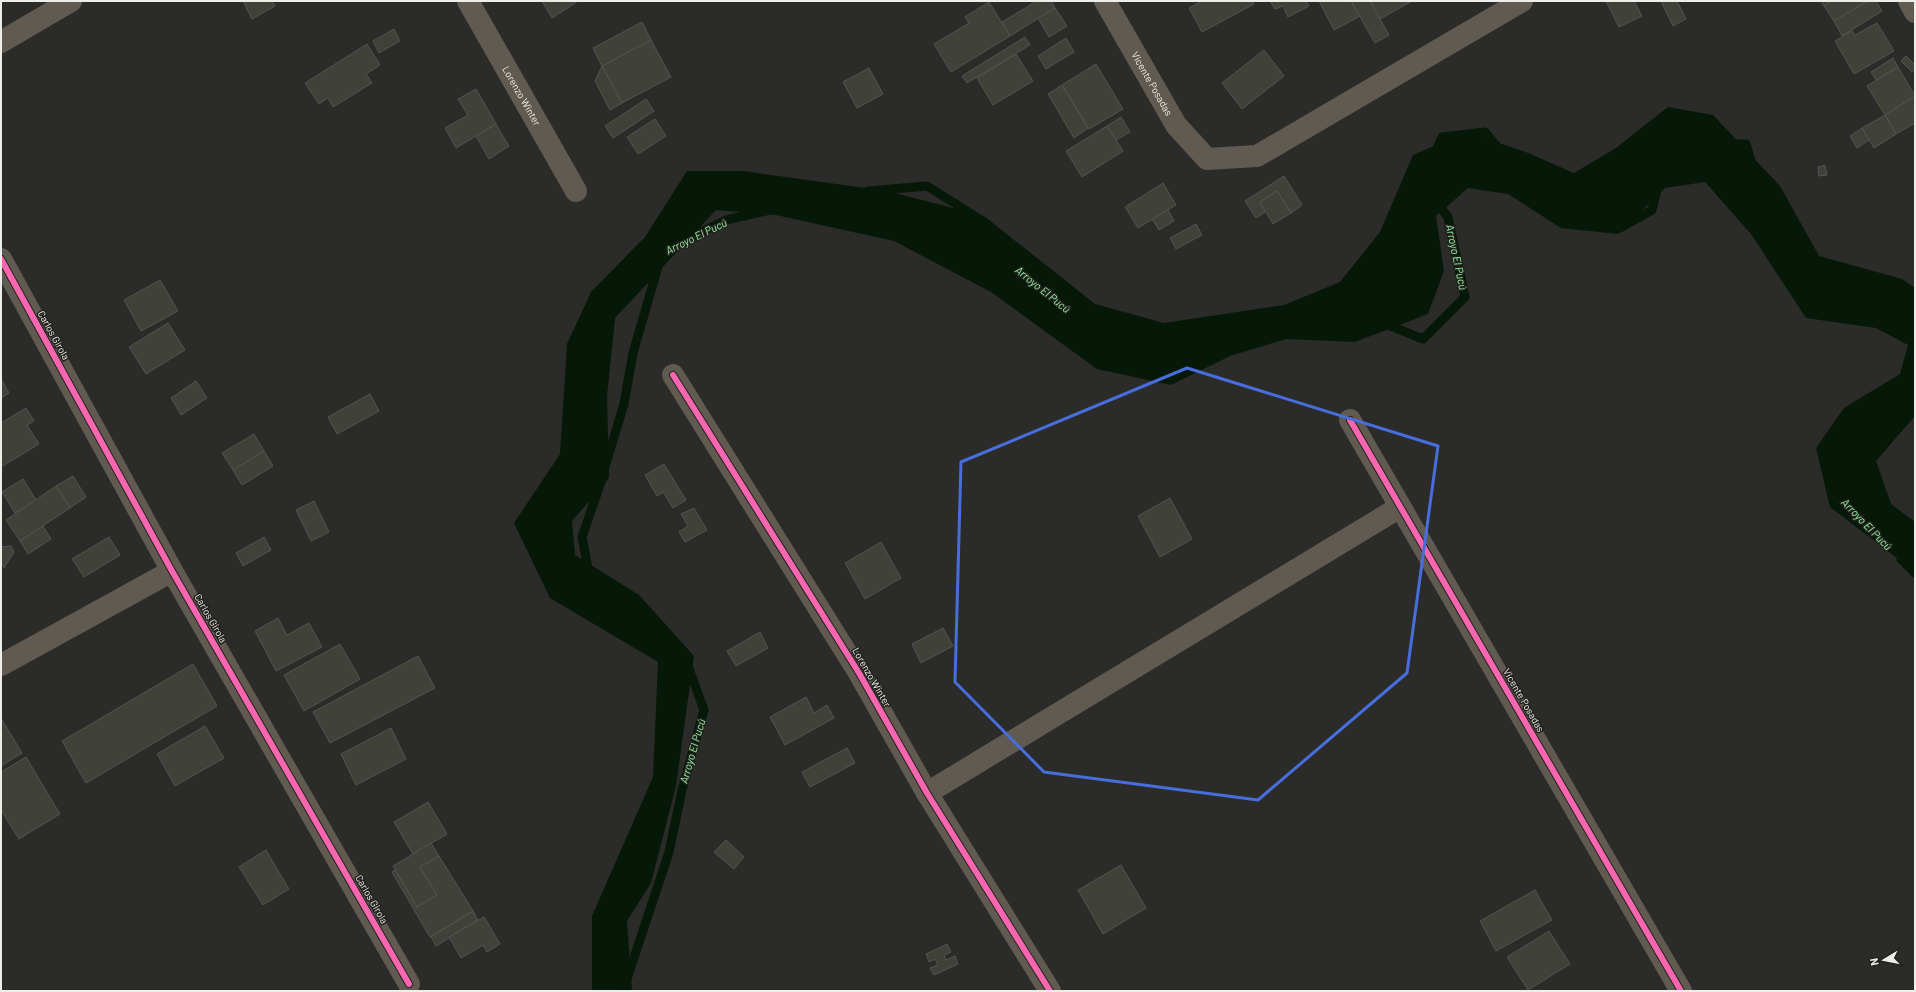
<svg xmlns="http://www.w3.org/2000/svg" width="1916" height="992" font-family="Barlow,sans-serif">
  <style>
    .water { fill: #061808 }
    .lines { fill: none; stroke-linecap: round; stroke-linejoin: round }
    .stream { stroke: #061808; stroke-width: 9 }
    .building { fill: #40423a; stroke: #535452 }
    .street { stroke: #615a50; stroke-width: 22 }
    .cycleway-casing { stroke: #23221f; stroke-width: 8 }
    .cycleway { stroke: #f766af; stroke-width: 6 }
    .marked { fill: none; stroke: #476edc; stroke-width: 3; stroke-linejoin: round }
    .labels { text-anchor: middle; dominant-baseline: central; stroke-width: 3; stroke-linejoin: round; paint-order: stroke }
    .street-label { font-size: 10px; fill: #ededea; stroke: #23221f }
    .water-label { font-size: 11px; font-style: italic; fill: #90f3a1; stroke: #23221f }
  </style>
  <rect width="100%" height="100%" fill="#2b2b29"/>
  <polygon class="water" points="1668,107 1713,115 1780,186 1819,256 1902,279 1915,288 1915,416 1876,461 1891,504 1915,522 1915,572 1830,507 1816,448 1844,408 1900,374 1908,345 1876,328 1806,318 1751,234 1705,182 1665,188 1618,234 1561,228 1508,194 1468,188 1436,216 1444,271 1428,314 1355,342 1286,339 1230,356 1171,385 1097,369 991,292 894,241 776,215 716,210 615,318 607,396 609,478 572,521 575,555 639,595 694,656 676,786 651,883 627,921 632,991 592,991 592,916 653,777 658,662 550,598 514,523 560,454 567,344 591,292 645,237 687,171 743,171 887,191 984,216 1095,304 1164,323 1284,305 1340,282 1380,232 1413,155 1467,132 1528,153 1574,173 1616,148"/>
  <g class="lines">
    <g class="stream">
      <polyline points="1728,144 1746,144 1752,164"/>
      <polyline points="1434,155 1442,137 1485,132 1500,150"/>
      <polyline points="868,191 927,186 978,218"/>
      <polyline points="1620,228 1652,210 1658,186"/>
      <polyline points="679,243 726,220 766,211"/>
      <polyline points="1383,323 1423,339 1465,297 1448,217 1435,200"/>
      <polyline points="605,467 624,404 633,353 659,263"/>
      <polyline points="1901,559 1915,573"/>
      <polyline points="589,573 582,537 602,479"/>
      <polyline points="627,991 625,985 669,852 682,790 704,710 687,663"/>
    </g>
  </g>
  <g class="building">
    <polygon points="243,1 272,1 275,6 252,19"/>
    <polygon points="542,1 578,1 552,18"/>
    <polygon points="1037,1 1051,1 1055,8 1010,36 1002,22"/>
    <polygon points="1202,1 1252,1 1254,4 1202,32 1189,8"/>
    <polygon points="1270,1 1306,1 1309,6 1288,17 1283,6 1275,9"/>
    <polygon points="1319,1 1351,1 1360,16 1334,30"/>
    <polygon points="1351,1 1370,1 1389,35 1375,43"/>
    <polygon points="1370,1 1412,1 1380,19"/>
    <polygon points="1606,1 1634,1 1642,16 1619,27"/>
    <polygon points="1661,1 1677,1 1686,19 1673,26"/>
    <polygon points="1821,1 1832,1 1824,6"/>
    <polygon points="1832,1 1868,1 1834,21 1824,6"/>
    <polygon points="1868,1 1876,1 1882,11 1842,36 1834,21"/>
    <polygon points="989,2 1010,36 951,72 934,44 969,23 965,17"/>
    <polygon points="1055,8 1067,26 1049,37 1038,18"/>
    <polygon points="642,22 651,40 602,66 593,48"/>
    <polygon points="1877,23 1894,51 1854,74 1835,41 1852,31 1855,35"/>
    <polygon points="394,29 400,41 379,53 373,41"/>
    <polygon points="1025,37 1030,45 967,83 962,76"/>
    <polygon points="1066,38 1074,52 1046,69 1038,56"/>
    <polygon points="651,40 671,77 622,103 602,66"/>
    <polygon points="367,44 380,65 366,74 372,83 333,107 328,98 319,104 305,83"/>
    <polygon points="1264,50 1284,76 1242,109 1222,83"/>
    <polygon points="1016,54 1033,81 993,105 977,78"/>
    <polygon points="1906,56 1915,65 1915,69 1912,72 1901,61"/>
    <polygon points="1893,58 1898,67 1876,80 1871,72"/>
    <polygon points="1096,64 1123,109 1089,129 1062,85"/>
    <polygon points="602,66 622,103 610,110 595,81"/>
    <polygon points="1898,67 1915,96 1885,115 1867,86"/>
    <polygon points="869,68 883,94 857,108 843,82"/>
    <polygon points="1062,85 1088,128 1074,138 1048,94"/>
    <polygon points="476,89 496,124 456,148 445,128 468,115 458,99"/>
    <polygon points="1915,96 1915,123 1896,134 1885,115"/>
    <polygon points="646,99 654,111 613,138 605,126"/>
    <polygon points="1885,115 1896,134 1874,148 1862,128"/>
    <polygon points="1121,117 1130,132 1116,140 1107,126"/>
    <polygon points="655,119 666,136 638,154 627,137"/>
    <polygon points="496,124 509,146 489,159 476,136"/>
    <polygon points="1107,126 1123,151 1082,177 1066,151"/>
    <polygon points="1862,128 1869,140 1857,148 1850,136"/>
    <polygon points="1825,165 1827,175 1819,176 1818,167"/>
    <polygon points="1284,176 1302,205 1291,213 1277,191 1260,202 1265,212 1256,218 1245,201"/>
    <polygon points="1163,183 1176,205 1138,228 1125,207"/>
    <polygon points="1277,191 1291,213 1273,224 1260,202"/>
    <polygon points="1168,210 1174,221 1159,230 1152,219"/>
    <polygon points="1196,224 1202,235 1176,249 1170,238"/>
    <polygon points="160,280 178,311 141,331 124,300"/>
    <polygon points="168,323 185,350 146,374 129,347"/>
    <polygon points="1,379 9,393 1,398"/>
    <polygon points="196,381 207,398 181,415 171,398"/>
    <polygon points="370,394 379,411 337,434 328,417"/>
    <polygon points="26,408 34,421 27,425 39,444 1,467 1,423"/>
    <polygon points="254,434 264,451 233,470 222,453"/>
    <polygon points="264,451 273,466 242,485 233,470"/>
    <polygon points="664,464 686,500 673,508 663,492 657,496 645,475"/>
    <polygon points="73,476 86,497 70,508 56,486"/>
    <polygon points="23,479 36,500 15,513 2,492"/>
    <polygon points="56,486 70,508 20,541 6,520"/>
    <polygon points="1170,498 1192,539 1160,557 1138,516"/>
    <polygon points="314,501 329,532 311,541 296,510"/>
    <polygon points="694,508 707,530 685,542 679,532 688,526 681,514"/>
    <polygon points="43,526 51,539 28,554 20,541"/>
    <polygon points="109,537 120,555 84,577 72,559"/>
    <polygon points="264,537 271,550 243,566 236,553"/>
    <polygon points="881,542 901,578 865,599 845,563"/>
    <polygon points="11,546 14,552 4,568 1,562 1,547"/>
    <polygon points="278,618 287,635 309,623 322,647 276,671 255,631"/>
    <polygon points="943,628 953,646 921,663 912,644"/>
    <polygon points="760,632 768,648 736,666 727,651"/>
    <polygon points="340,644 360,679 304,711 284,675"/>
    <polygon points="418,656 435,688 330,743 313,712"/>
    <polygon points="193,664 217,706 86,783 62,741"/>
    <polygon points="806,697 814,713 827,705 834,718 785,745 770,717"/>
    <polygon points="1,718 22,753 1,766"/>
    <polygon points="205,726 224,758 175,786 157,754"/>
    <polygon points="391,728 406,759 356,785 341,754"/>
    <polygon points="847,748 855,763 810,787 802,772"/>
    <polygon points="26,757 60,814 19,839 1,810 1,772"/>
    <polygon points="428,802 447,834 413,854 394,822"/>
    <polygon points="726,840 744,857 734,869 714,852"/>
    <polygon points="431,843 439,856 420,867 437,895 417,907 393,866"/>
    <polygon points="266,850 289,889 263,905 239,867"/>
    <polygon points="439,856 473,911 430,937 392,872 395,870 417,907 437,895 420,867"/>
    <polygon points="1121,865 1146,908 1103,934 1078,890"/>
    <polygon points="1535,890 1552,920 1496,951 1480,921"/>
    <polygon points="473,911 478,920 436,946 431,937"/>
    <polygon points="484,917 500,944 487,952 483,945 461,958 449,937"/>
    <polygon points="1549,931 1570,964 1528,990 1507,957"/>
    <polygon points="947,944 951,952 944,955 946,960 955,956 958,964 934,975 930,968 938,965 935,959 929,962 926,954"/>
  </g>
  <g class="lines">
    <g class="street">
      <path id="s1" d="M468,1L576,191"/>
      <path id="s2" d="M1105,1L1176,125L1207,159L1257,156L1522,1"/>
      <polyline points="1909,1 1915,12"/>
      <polyline points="1,42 71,1"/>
      <polyline points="1,259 172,571 409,984"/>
      <polyline points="673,375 859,673 927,793 1050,991"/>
      <polyline points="1350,420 1681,991"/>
      <polyline points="1,665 172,571"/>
      <polyline points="927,793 1400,507"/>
    </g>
    <g class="cycleway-casing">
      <g id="cycleway">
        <polyline points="1,259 172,571 409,984"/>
        <polyline points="673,375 859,673 927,793 1050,991"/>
        <polyline points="1350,420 1681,991"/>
      </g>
    </g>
    <use href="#cycleway" class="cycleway"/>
  </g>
  <path class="marked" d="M1187,368L1438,446L1407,673L1258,800L1044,772L955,682L961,462Z"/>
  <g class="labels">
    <g class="street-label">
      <text stroke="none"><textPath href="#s2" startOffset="95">Vicente Posadas</textPath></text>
      <text stroke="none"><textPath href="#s1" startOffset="109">Lorenzo Winter</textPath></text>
      <text transform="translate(54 335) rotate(61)">Carlos Girola</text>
      <text transform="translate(211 618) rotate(60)">Carlos Girola</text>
      <text transform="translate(872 677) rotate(60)">Lorenzo Winter</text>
      <text transform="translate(1524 700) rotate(60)">Vicente Posadas</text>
      <text transform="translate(372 899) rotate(60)">Carlos Girola</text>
    </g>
    <g class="water-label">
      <text transform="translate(696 236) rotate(-26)">Arroyo El Pucú</text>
      <text transform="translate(1457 257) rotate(78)">Arroyo El Pucú</text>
      <text transform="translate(1043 289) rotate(39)">Arroyo El Pucú</text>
      <text transform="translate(1867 524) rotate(46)">Arroyo El Pucú</text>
      <text transform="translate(692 751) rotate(-74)">Arroyo El Pucú</text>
    </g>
  </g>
  <rect width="1916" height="992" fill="none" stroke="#ededea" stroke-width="4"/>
  <g transform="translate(1884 960) rotate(260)" stroke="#23221f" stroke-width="3" paint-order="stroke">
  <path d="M0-3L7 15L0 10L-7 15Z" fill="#ededea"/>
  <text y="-6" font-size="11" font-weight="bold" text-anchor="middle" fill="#ededea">N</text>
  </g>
</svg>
